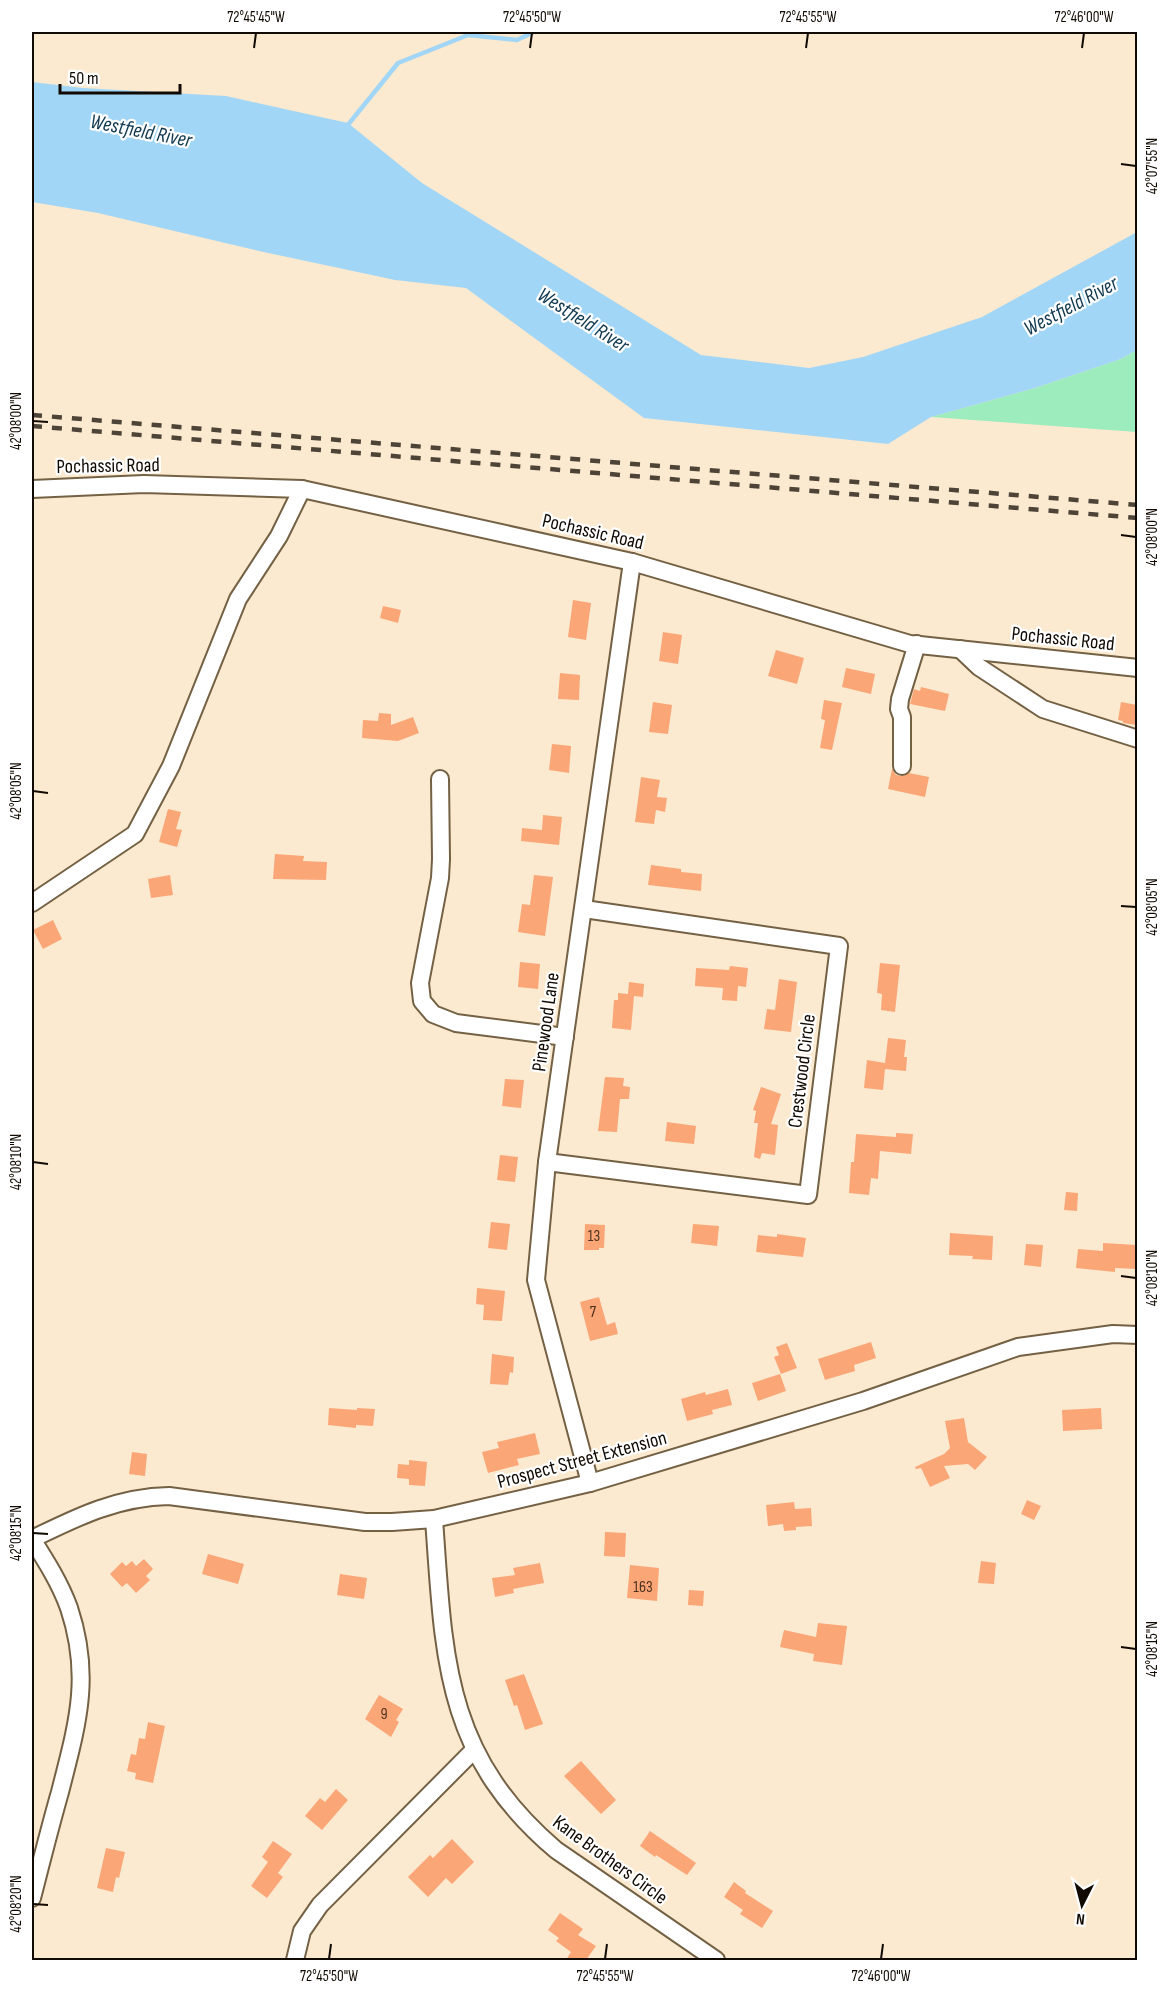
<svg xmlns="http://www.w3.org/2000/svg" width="1169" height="1992" font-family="'Sofia Sans Condensed',sans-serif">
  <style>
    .green { fill: #9decbe }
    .water { fill: #a2d6f6 }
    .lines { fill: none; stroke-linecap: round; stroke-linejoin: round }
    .stream { stroke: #a2d6f6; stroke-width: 4.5 }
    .building { fill: #faa677 }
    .minor-casing { stroke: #746144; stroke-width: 20 }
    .minor { stroke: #fff; stroke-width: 16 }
    .rail { stroke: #4d4437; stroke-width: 4.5; stroke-dasharray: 10 10; stroke-linecap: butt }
    .ticks { fill: none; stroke: #110a02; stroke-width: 2 }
    .labels { text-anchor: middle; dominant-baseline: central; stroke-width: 4.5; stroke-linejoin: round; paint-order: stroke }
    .number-label { font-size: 16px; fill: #4b311f }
    .street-label { font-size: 20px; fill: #110a02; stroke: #fff }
    .water-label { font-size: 21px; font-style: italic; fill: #113950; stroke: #fff }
    .neatline { fill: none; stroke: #110a02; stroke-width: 2 }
    .ticks-label { font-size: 15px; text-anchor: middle; fill: #110a02 }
  </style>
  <rect width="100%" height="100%" fill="#fcead0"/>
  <polygon class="green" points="1137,350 1137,432 931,417 1035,388 1121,359"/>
  <polygon class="water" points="32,82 83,88 226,96 348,123 422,183 701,355 809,368 863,357 982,317 1137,232 1137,350 1121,359 1035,388 931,417 888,444 644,418 466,288 395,280 259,251 98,213 32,202"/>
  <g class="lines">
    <polyline class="stream" points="347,126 398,63 468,35 517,40 534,32"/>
  </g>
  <g class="building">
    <polygon points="573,600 591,603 586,640 568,637"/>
    <polygon points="383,606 401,610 398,623 380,618"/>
    <polygon points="663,632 682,635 678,664 659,661"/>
    <polygon points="776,650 804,658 797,684 768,676"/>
    <polygon points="846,668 875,674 871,694 842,687"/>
    <polygon points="560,673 580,675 579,700 558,699"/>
    <polygon points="921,687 949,694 945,711 910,704 914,689 920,691"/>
    <polygon points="824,700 842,703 832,750 820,748 825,720 821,719"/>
    <polygon points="653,702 672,705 668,734 649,732"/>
    <polygon points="1121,702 1137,705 1137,725 1123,723 1123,721 1118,720"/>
    <polygon points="379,713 391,714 391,725 413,717 419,733 398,741 362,738 363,720 378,721"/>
    <polygon points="552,744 571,746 569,773 549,770"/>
    <polygon points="892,769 896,775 901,776 909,773 929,777 925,797 888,789"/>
    <polygon points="641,777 660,780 657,797 667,798 665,812 656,810 654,824 635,822"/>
    <polygon points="168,809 181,812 176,829 182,830 177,847 159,842"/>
    <polygon points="543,815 562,817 559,845 521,841 522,828 542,830"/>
    <polygon points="275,854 304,856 303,861 327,862 326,880 273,879"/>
    <polygon points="651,865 681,869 681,872 702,874 701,891 648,885"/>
    <polygon points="170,875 173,895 151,898 148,879"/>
    <polygon points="534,875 553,877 545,936 518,932 522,904 530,905"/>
    <polygon points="53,920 62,939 43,949 33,930"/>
    <polygon points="520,962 540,964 538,989 518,987"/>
    <polygon points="880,963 900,965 895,1012 881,1010 882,994 877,993"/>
    <polygon points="730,966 748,968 746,987 738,986 737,1001 722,1000 723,988 695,986 696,968 729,970"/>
    <polygon points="779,979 797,982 791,1032 764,1029 767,1009 775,1010"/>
    <polygon points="629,982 644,984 643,997 634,996 631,1030 612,1028 614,1000 618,1000 618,993 628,994"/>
    <polygon points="888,1038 906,1040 904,1057 907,1057 906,1071 885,1069 883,1090 864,1088 867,1060 885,1063"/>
    <polygon points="605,1077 624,1078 623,1086 630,1087 629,1099 620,1099 617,1132 598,1131"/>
    <polygon points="505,1079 524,1080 521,1108 502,1106"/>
    <polygon points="761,1087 781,1094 771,1124 778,1125 775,1155 762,1153 760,1159 754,1157 758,1123 754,1123 756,1111 753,1110"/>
    <polygon points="667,1122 696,1126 694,1144 665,1141"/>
    <polygon points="896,1133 913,1134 911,1154 880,1151 878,1179 871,1178 869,1195 849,1193 851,1162 854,1162 856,1134 896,1137"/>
    <polygon points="500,1155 518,1157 515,1182 497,1180"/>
    <polygon points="1066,1192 1078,1193 1077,1211 1064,1210"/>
    <polygon points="491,1222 510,1224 507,1250 488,1248"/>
    <polygon points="585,1224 605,1225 604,1248 599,1248 599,1250 584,1250"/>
    <polygon points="693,1224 719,1226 717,1246 691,1243"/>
    <polygon points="950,1233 993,1236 992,1260 972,1259 973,1256 949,1255"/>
    <polygon points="777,1234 806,1238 803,1257 756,1252 758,1235 777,1237"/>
    <polygon points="1103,1243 1137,1245 1137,1269 1115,1268 1115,1272 1076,1268 1078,1249 1103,1251"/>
    <polygon points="1026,1244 1043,1245 1041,1267 1024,1265"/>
    <polygon points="477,1288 505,1291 502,1321 483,1320 484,1305 476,1304"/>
    <polygon points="599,1297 607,1325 615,1322 618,1334 590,1341 580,1302"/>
    <polygon points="871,1342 876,1358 854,1365 855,1371 825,1380 818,1359"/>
    <polygon points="787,1343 797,1368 781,1374 774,1357 779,1355 776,1347"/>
    <polygon points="492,1354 514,1357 513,1373 510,1372 508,1385 490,1384"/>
    <polygon points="780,1374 786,1391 758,1401 752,1383"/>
    <polygon points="728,1389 732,1405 712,1410 713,1414 687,1421 681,1399 705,1392 706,1395"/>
    <polygon points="329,1408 357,1410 357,1408 375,1409 373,1426 356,1425 356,1428 328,1425"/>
    <polygon points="1101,1408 1102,1429 1063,1431 1062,1410"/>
    <polygon points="964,1418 968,1442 987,1457 975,1470 968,1464 944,1466 950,1478 930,1487 921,1468 916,1469 915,1467 944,1454 950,1448 945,1421"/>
    <polygon points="535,1433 540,1454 517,1459 519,1465 488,1473 482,1452 499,1448 497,1442"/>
    <polygon points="132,1452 147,1454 145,1476 129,1474"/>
    <polygon points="409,1460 427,1462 425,1486 409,1485 409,1479 397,1478 398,1464 409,1465"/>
    <polygon points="1027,1500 1041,1506 1034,1520 1021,1514"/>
    <polygon points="794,1502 795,1509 811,1508 812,1526 796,1527 796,1530 784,1531 783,1524 768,1526 766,1505"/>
    <polygon points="605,1532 626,1533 625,1557 604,1556"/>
    <polygon points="208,1554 244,1564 238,1584 202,1574"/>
    <polygon points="144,1559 153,1569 146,1576 150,1580 136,1593 127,1583 122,1587 110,1574 122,1562 126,1566 132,1561 136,1566"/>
    <polygon points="981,1561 996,1563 994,1584 978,1583"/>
    <polygon points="540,1563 544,1583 513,1589 514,1593 495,1597 492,1578 515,1575 513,1568"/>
    <polygon points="630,1565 659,1568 657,1601 627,1598"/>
    <polygon points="340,1574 367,1578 364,1599 337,1595"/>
    <polygon points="689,1590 704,1591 703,1606 688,1605"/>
    <polygon points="818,1623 847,1626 842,1665 813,1661 814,1654 780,1647 784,1630 816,1637"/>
    <polygon points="524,1674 543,1724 525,1730 517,1705 514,1706 505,1680"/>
    <polygon points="379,1695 403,1709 396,1720 399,1722 391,1737 365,1719"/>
    <polygon points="148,1722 165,1726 153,1783 135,1779 136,1773 127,1771 131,1754 136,1755 139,1738 145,1739"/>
    <polygon points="581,1761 616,1800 601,1814 564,1776"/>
    <polygon points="336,1789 348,1800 322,1830 305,1816 320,1798 325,1802"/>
    <polygon points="650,1831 696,1863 687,1875 656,1855 655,1857 640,1846"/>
    <polygon points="452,1839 474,1862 452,1884 446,1878 428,1897 408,1877 430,1855 433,1858"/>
    <polygon points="273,1841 292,1854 278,1873 283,1877 267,1898 251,1886 268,1862 262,1857"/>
    <polygon points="106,1848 125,1852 119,1878 116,1877 113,1892 97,1888"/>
    <polygon points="734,1882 746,1891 745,1893 773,1911 762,1928 740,1914 743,1910 724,1897"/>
    <polygon points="560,1913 583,1929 578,1935 596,1946 586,1960 566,1960 571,1952 556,1941 559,1938 548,1930"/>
  </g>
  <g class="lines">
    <g class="minor-casing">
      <g id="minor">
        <polyline points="32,489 144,484 302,489 632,562 910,644 1138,668"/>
        <polyline points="960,649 979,667 1043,709 1138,739"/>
        <polyline points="902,766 902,717 899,709 900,699 917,644"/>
        <polyline points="440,779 441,859 440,878 420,983 422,1001 433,1014 456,1023 565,1037"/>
        <polyline points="32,903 135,834 171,766 238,599 279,536 302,489"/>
        <polyline points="547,1162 808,1195 839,946 584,909"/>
        <polyline points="590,1483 536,1280 547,1162 632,562"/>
        <path d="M434,1519C444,1656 443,1754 556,1850L716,1960"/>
        <path d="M32,1539C77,1517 117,1497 169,1496L365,1522H392L434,1519L590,1483L863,1401L1018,1347L1113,1334L1138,1335"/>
        <path d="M32,1898C41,1863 50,1827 60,1792C77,1725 92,1677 69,1608C60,1583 46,1561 32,1539"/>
        <polyline points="295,1960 302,1931 320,1905 474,1750"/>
      </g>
    </g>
    <use href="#minor" class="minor"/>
    <g class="rail">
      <polyline points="32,415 1138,505"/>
      <polyline points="32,426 1138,518"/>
    </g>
  </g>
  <path class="ticks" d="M254,48L256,33M530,48L532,33M806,48L808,33M1082,48L1084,33M1121,164L1136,166M33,421L48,422M1121,535L1136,537M33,791L48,793M1121,906L1136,907M33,1162L48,1164M1121,1276L1136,1278M33,1533L48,1534M1121,1647L1136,1649M33,1904L48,1905M329,1959L331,1944M605,1959L607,1944M881,1959L883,1944"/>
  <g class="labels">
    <g class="number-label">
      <text x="594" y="1236">13</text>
      <text x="593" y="1312">7</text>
      <text x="643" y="1587">163</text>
      <text x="384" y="1714">9</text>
    </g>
    <g class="street-label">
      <text transform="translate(108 466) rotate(-1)">Pochassic Road</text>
      <text transform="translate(593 532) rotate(13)">Pochassic Road</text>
      <text transform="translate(1063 639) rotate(6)">Pochassic Road</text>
      <text transform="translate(546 1022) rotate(-82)">Pinewood Lane</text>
      <text transform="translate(802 1071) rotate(-83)">Crestwood Circle</text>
      <text transform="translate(582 1460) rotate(-15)">Prospect Street Extension</text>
      <text transform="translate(610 1860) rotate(36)">Kane Brothers Circle</text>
    </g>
    <g class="water-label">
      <text transform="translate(141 131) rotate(11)">Westfield River</text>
      <text transform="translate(1071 306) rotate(-28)">Westfield River</text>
      <text transform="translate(583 320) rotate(32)">Westfield River</text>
    </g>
  </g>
  <rect width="1169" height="1992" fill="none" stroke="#ffffff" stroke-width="66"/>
  <g transform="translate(1082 1905) rotate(186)" stroke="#ffffff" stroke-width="4.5" paint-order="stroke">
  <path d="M0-4.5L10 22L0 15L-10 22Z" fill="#110a02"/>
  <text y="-9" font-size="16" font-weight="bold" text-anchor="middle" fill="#110a02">N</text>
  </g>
  <path d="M60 84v9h120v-9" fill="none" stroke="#110a02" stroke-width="3"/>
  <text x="69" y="84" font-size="18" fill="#110a02" stroke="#ffffff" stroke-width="4.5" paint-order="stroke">50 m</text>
  <rect x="33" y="33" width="1103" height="1926" class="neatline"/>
  <g class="ticks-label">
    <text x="256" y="22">72°45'45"W</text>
    <text x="532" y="22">72°45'50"W</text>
    <text x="808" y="22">72°45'55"W</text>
    <text x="1084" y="22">72°46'00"W</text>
    <text transform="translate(1152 166) rotate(-90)" y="5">42°07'55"N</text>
    <text transform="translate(16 421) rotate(-90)" y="5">42°08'00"N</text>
    <text transform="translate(1152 537) rotate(-90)" y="5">42°08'00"N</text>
    <text transform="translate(16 791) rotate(-90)" y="5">42°08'05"N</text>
    <text transform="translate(1152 907) rotate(-90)" y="5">42°08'05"N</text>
    <text transform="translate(16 1162) rotate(-90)" y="5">42°08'10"N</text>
    <text transform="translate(1152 1278) rotate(-90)" y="5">42°08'10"N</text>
    <text transform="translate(16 1533) rotate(-90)" y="5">42°08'15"N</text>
    <text transform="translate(1152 1649) rotate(-90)" y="5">42°08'15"N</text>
    <text transform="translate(16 1904) rotate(-90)" y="5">42°08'20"N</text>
    <text x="329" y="1981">72°45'50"W</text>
    <text x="605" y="1981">72°45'55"W</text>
    <text x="881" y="1981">72°46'00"W</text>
  </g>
</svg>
